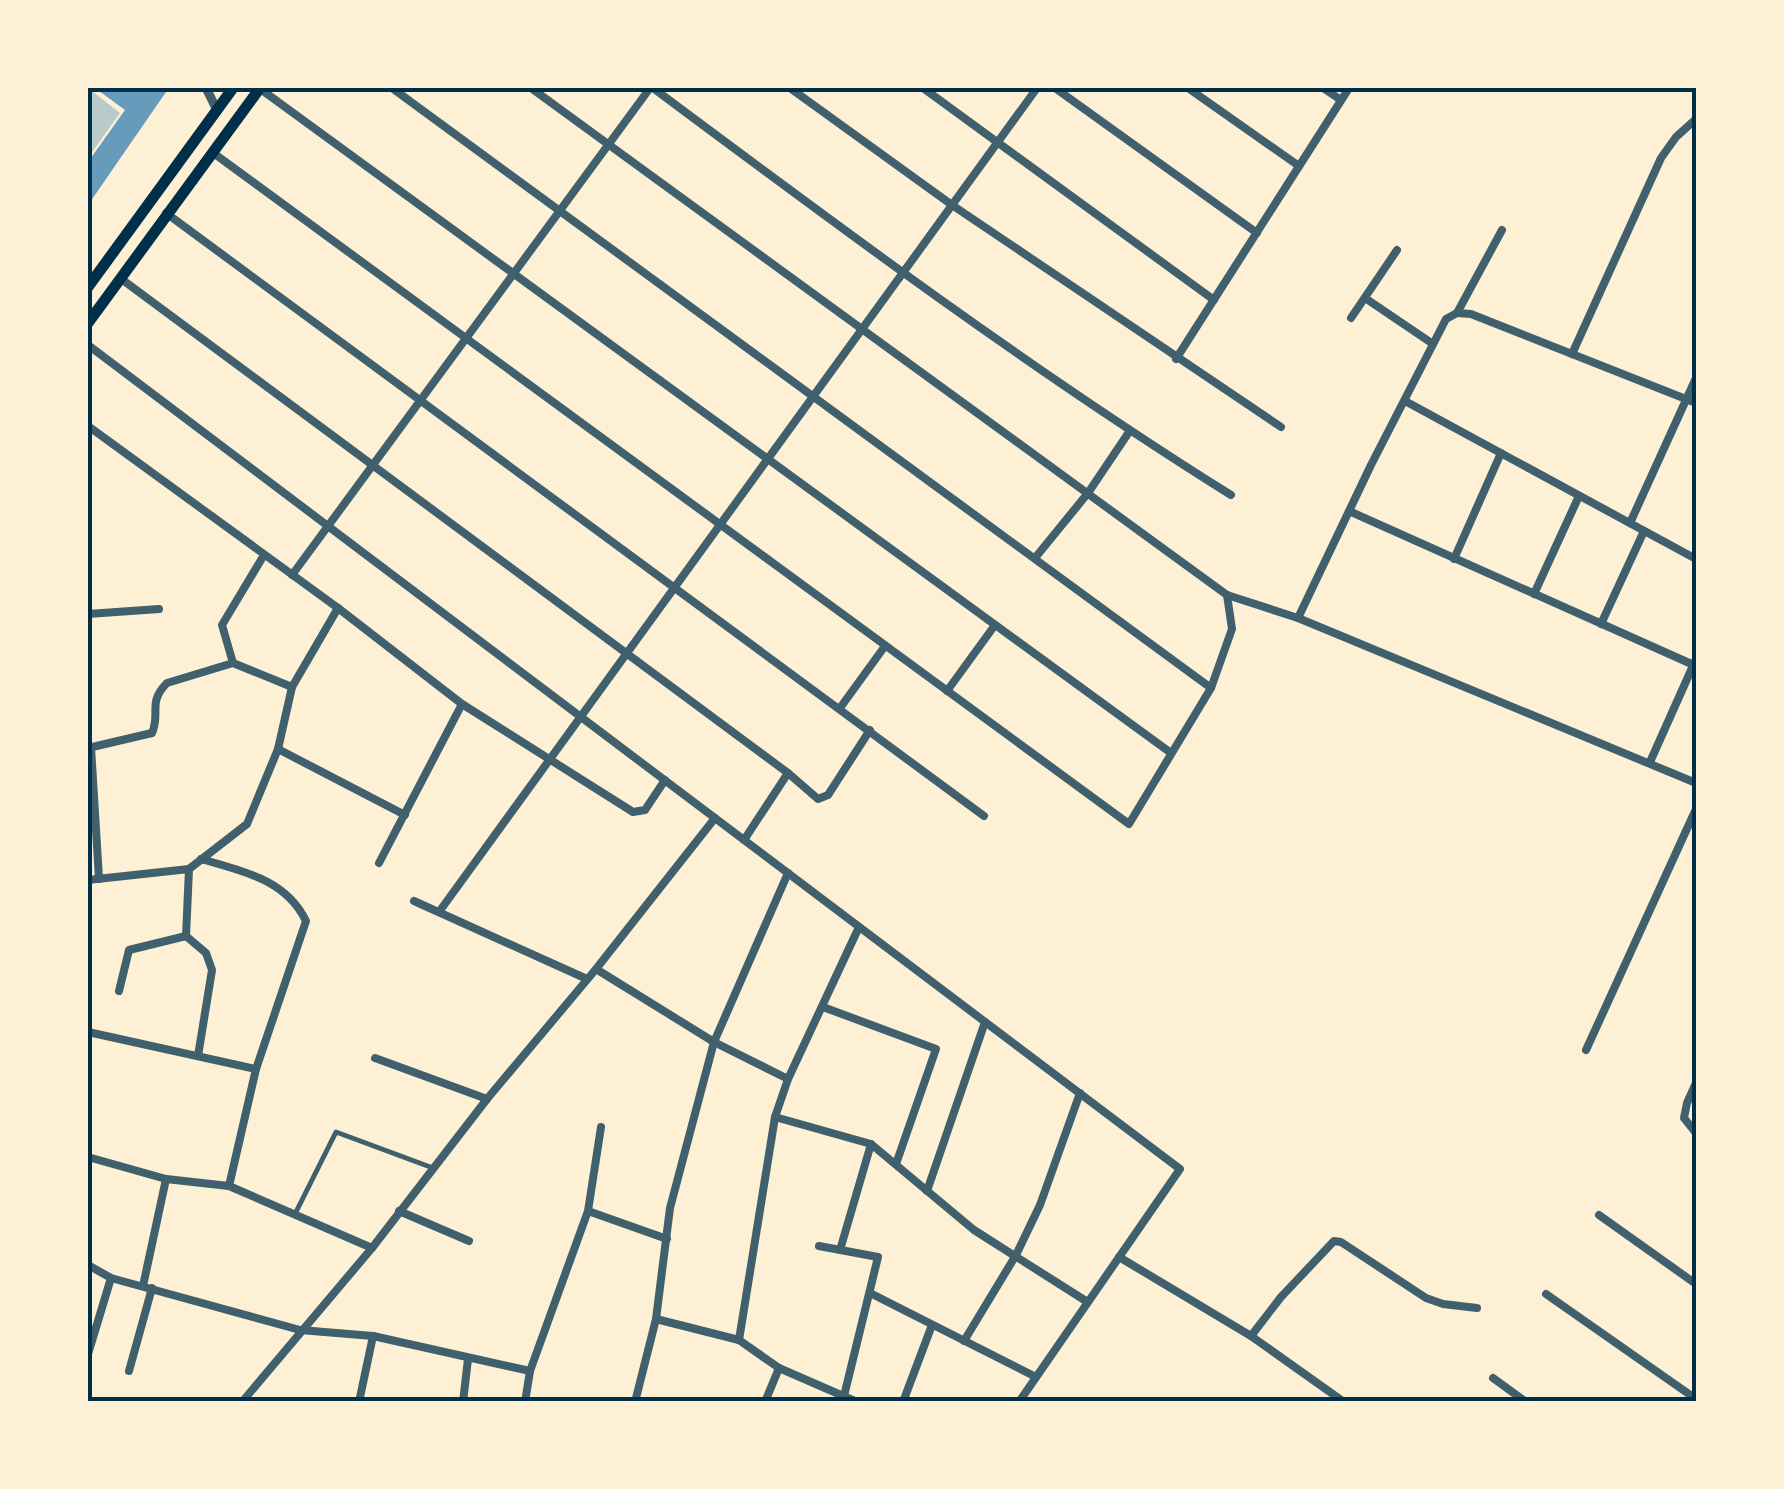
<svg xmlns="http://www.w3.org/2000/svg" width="1784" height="1489" font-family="'Golos Text',sans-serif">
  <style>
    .green { fill: #b9caca }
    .water { fill: #669bbc }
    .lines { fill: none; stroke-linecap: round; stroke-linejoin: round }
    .pedestrian { stroke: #3f606c; stroke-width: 5 }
    .minor { stroke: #3f606c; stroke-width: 8 }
    .tertiary { stroke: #3f606c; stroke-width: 9 }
    .primary { stroke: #003049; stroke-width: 11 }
    .neatline { fill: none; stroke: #003049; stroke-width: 4 }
  </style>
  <rect width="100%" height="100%" fill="#fdf0d5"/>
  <polygon class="green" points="88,88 120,113 88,158"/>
  <polygon class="water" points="95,88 163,88 166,92 88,205 88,162 125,110"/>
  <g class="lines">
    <polyline class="pedestrian" points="295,1214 336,1132 433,1168"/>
    <g class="minor">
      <polyline points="259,88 1171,753"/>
      <polyline points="392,88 1211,688"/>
      <polyline points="531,88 1227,595 1298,618 1696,783"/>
      <path d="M653,88C842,229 1031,370 1231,495"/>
      <polyline points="790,88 952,205 1281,427"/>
      <polyline points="923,88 1214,300"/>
      <polyline points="1055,88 1257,233"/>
      <polyline points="1188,88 1299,166"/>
      <polyline points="1323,88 1341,100"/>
      <polyline points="212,152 1129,824 1211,688 1232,629 1227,595"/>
      <polyline points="166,213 984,816"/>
      <polyline points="120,278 788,773 818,799 828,795 870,730"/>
      <polyline points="1365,298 1433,344"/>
      <polyline points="1457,313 1471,314 1696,403"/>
      <polyline points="1351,318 1397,250"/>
      <polyline points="88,345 1180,1169 1019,1402"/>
      <polyline points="1572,354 1661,158 1676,137 1696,119"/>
      <polyline points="1176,359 1349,88"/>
      <polyline points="1405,401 1696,559"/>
      <polyline points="88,426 338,608 462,704 633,812 645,810 665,780"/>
      <polyline points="1349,511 1696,666"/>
      <polyline points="1630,523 1696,378"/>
      <polyline points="1035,558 1088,493 1129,432"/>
      <polyline points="1454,559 1501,453"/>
      <polyline points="292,575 650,88"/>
      <polyline points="1534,594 1579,496"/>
      <polyline points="88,614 159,609"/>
      <polyline points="1298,618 1371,465 1446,319 1457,313 1502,230"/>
      <polyline points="1601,624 1644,531"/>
      <polyline points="233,663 222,625 264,555"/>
      <polyline points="947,691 995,625"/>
      <polyline points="840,708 885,646"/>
      <polyline points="91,747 99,879"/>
      <path d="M88,748L152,733C161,713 147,703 167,683L233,663L292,687"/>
      <polyline points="278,749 405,815"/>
      <polyline points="1650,762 1696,659"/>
      <polyline points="744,840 788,773"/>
      <path d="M201,859C242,871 286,879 306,921L256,1069"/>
      <polyline points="379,863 462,704"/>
      <polyline points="88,880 189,869 247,824 278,749 292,687 338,608"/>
      <polyline points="414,901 587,979"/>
      <polyline points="439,912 1037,88"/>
      <polyline points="186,936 206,953 212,970 198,1056"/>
      <polyline points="186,936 189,869"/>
      <polyline points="596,969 714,1042 788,1079"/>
      <polyline points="119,991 129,950 186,936"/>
      <polyline points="823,1007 936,1049 896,1164"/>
      <polyline points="88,1032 256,1069 229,1186"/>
      <polyline points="1586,1050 1696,809"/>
      <polyline points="375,1058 487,1099"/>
      <polyline points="1696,1083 1687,1103 1684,1118 1696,1133"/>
      <polyline points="775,1117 871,1144 974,1230 1086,1301"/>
      <polyline points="88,1157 166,1179 229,1186 372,1248"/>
      <polyline points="927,1191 985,1022"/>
      <polyline points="399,1211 469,1241"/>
      <polyline points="588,1211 667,1239"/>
      <polyline points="1599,1215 1696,1284"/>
      <polyline points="819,1246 878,1257 844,1396"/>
      <polyline points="840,1250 871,1144"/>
      <polyline points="1119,1257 1251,1336 1344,1402"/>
      <polyline points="88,1265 111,1278 300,1330 373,1336 530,1371"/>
      <polyline points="143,1286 166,1179"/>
      <polyline points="870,1293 1036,1377"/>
      <polyline points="1546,1294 1696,1399"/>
      <polyline points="656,1319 739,1340 779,1368 857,1402"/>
      <polyline points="1251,1336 1281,1297 1334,1241 1341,1242 1426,1298 1443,1304 1477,1308"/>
      <polyline points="739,1340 775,1117 788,1079 859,927"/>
      <polyline points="964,1341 1016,1255 1040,1205 1080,1093"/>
      <polyline points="88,1354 111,1278"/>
      <polyline points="129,1371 152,1288"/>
      <polyline points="1493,1378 1526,1402"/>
      <polyline points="242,1402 372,1248 487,1099 596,969 715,818"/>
      <polyline points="359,1402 373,1336"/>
      <polyline points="463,1402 468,1359"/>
      <polyline points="525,1402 530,1371 588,1211 601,1127"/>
      <polyline points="635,1402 656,1319 670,1208 714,1042 788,873"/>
      <polyline points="765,1402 779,1368"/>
      <polyline points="903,1402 932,1325"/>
    </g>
    <polyline class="tertiary" points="206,88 217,110"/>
    <g class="primary">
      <polyline points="88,287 233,88"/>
      <polyline points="88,323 260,88"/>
    </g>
  </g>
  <rect width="1784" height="1489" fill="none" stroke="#fdf0d5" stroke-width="180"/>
  <rect x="90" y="90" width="1604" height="1309" class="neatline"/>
</svg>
